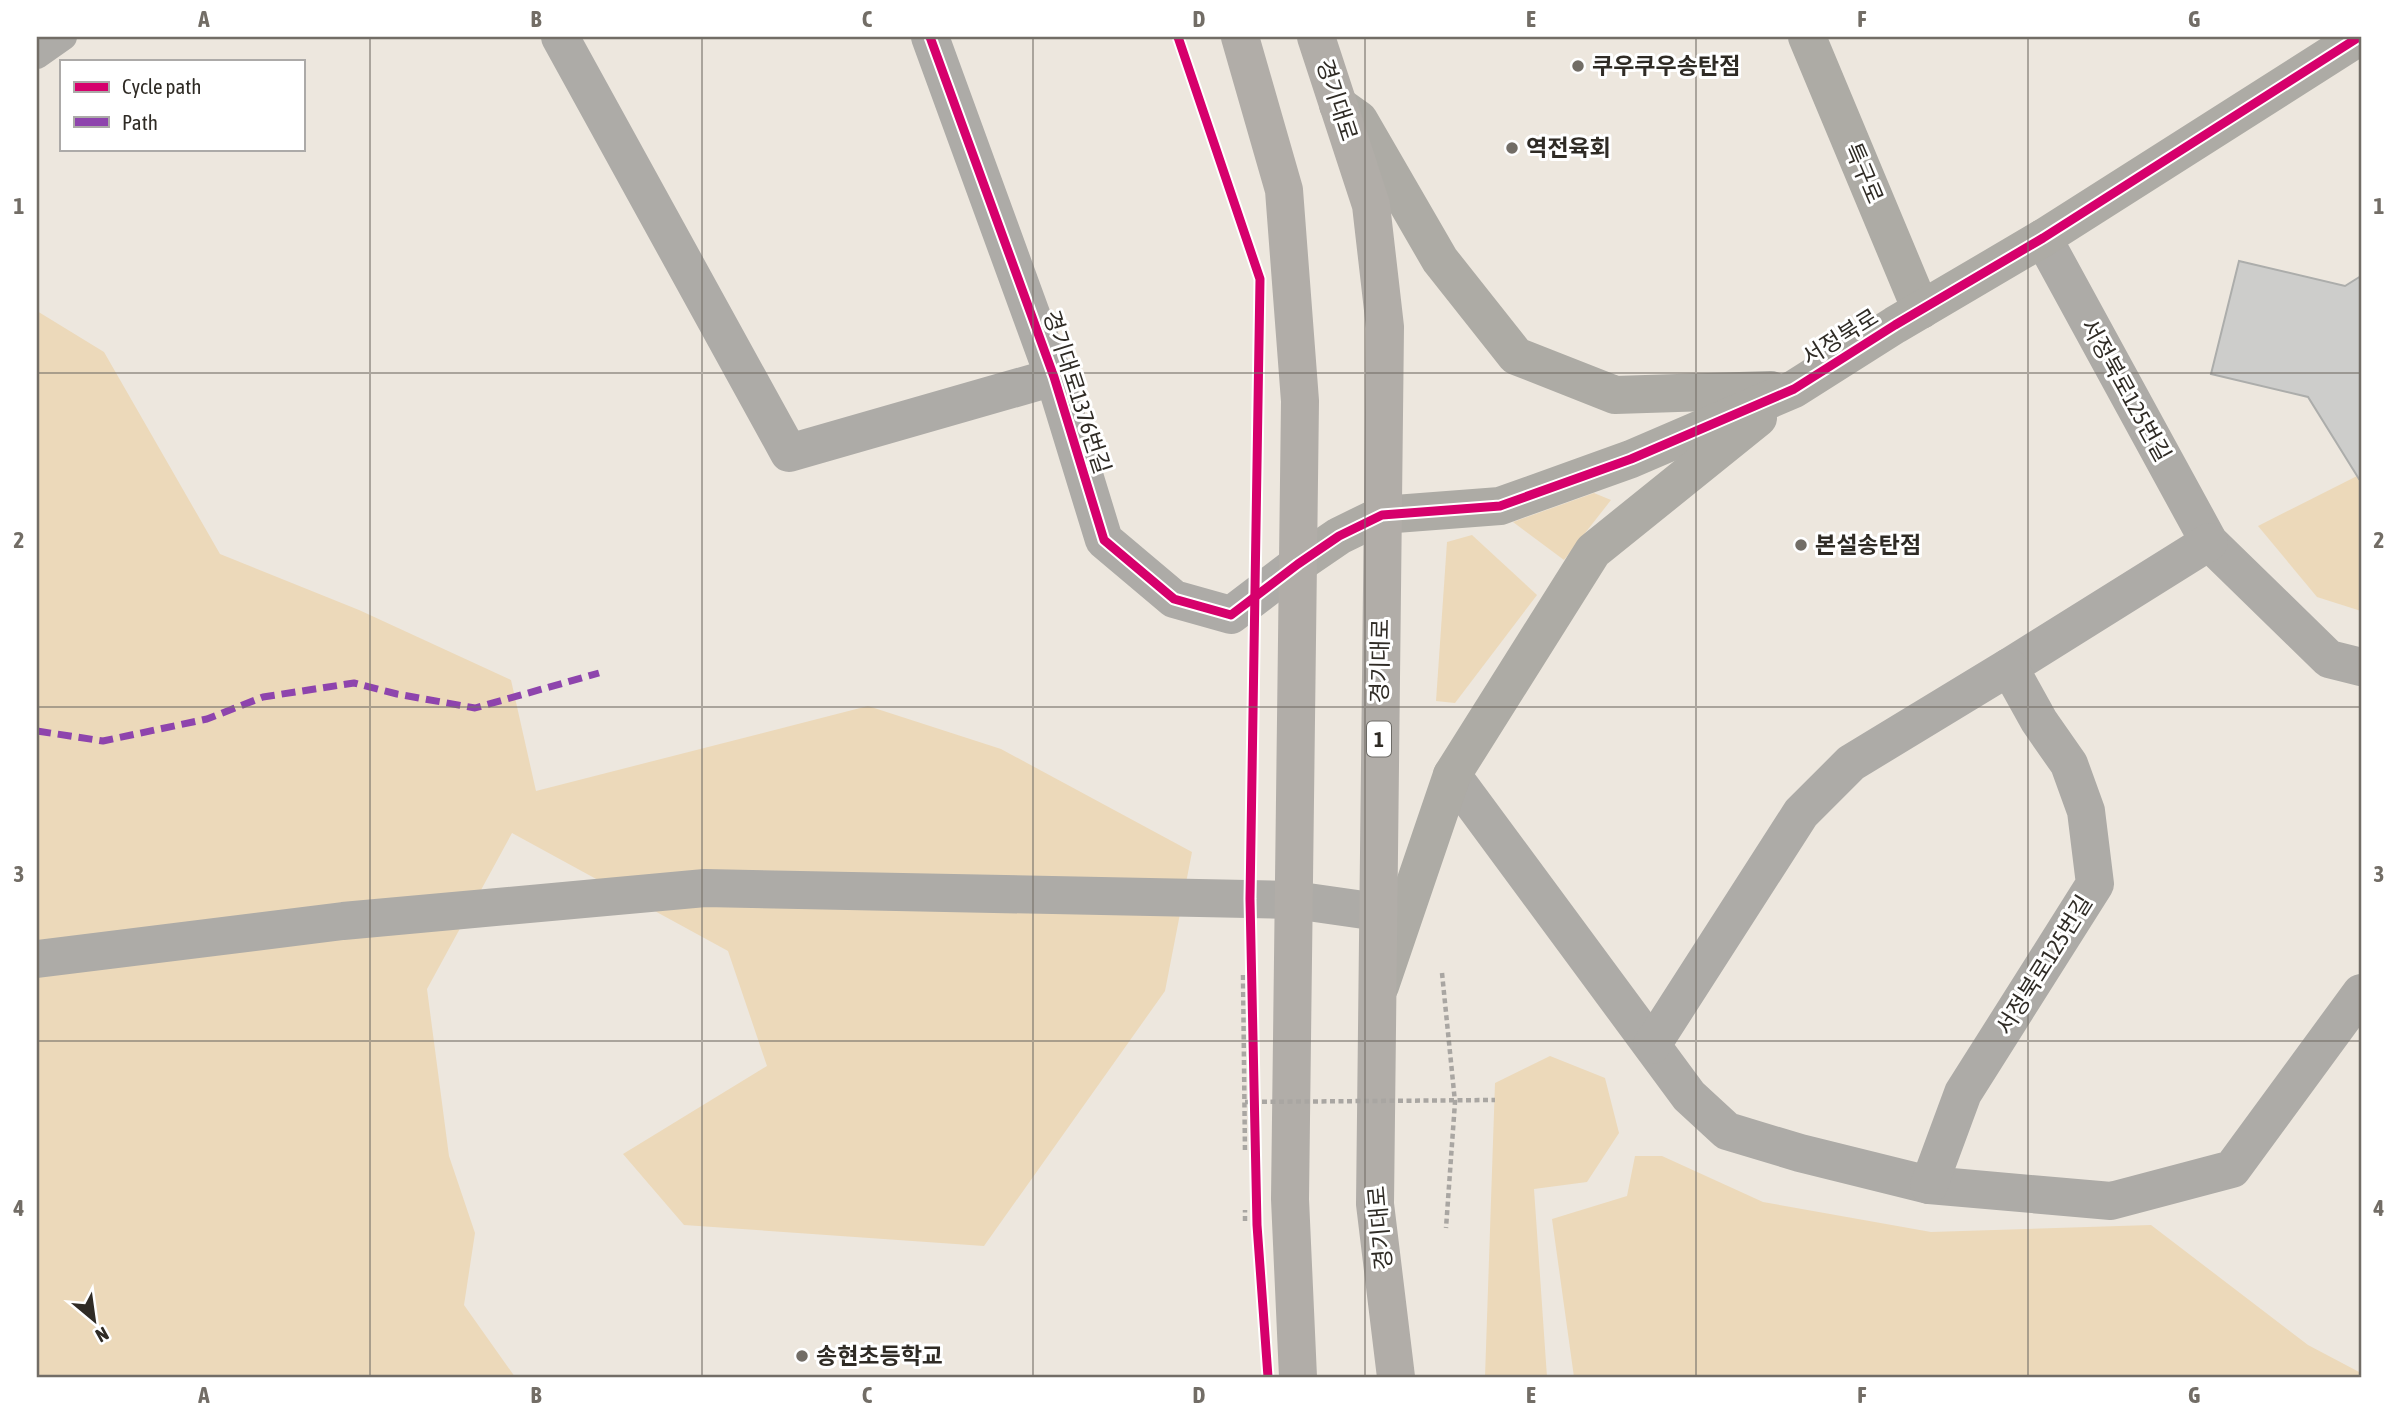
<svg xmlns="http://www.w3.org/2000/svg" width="2398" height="1414" font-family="'Asap Condensed','Noto Sans KR',sans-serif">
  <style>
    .green { fill: #ecd9ba }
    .building { fill: #cdcdcb; stroke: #acadab; stroke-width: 2 }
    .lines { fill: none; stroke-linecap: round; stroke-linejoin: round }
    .path { stroke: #a9a6a2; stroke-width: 4.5; stroke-dasharray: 5 3.5; stroke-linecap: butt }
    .lane { stroke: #adaba7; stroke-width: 26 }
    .street { stroke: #adaba7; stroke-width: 38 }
    .secondary { stroke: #adaba5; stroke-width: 38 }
    .primary { stroke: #b1ada8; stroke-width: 38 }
    .path-bridge { stroke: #a9a6a2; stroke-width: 4.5; stroke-dasharray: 5 3.5; stroke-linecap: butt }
    .quiet { stroke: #8e44ad; stroke-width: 7; stroke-dasharray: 14 7; stroke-linecap: butt }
    .cycleway-casing { stroke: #fff; stroke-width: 13 }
    .cycleway { stroke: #d6006c; stroke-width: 9 }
    .grid { fill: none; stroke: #726d66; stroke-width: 2; stroke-opacity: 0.55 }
    .poi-dot { fill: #726d66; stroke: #fff; stroke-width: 2.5 }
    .labels { text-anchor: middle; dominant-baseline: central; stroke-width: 6; stroke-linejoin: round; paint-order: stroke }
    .shield { fill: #fff; stroke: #6d6b66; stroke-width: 2 }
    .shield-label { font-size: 21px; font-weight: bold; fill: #2f2b25 }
    .poi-label { font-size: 23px; font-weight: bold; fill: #2f2b25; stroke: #fff; text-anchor: start }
    .street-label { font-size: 23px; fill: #2f2b25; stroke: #fff }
    .neatline { fill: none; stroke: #726d66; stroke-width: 2.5 }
    .grid-label { font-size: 23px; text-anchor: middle; font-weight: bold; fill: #726d66 }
  </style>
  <rect width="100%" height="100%" fill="#ede7de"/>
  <g class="green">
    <polygon points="37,311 104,352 220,554 359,610 511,680 536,791 868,706 1001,749 1192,852 1165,991 984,1246 684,1225 623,1154 767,1066 728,951 512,833 427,989 449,1156 475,1233 464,1305 515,1377 37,1377"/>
    <polygon points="2361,474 2361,611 2317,597 2258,526"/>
    <polygon points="1594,493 1611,500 1564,560 1513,522"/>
    <polygon points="1472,535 1537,595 1455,703 1436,701 1447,542"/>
    <polygon points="1550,1056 1605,1078 1619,1133 1587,1182 1534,1189 1547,1377 1485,1377 1495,1083"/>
    <polygon points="1635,1156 1662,1156 1763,1202 1931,1232 2151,1225 2308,1345 2361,1373 2361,1377 1574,1377 1552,1219 1627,1196"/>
  </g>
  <polygon class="building" points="2239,261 2345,286 2361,276 2361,478 2359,479 2308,397 2211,374"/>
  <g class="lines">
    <g class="path">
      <polyline points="1442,973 1455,1102 1446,1228"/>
      <polyline points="1243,975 1245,1153"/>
      <polyline points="1245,1221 1245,1210"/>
    </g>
    <polyline class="lane" points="37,56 64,37"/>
    <g class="street">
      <polyline points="560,37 789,453 1054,377"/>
      <polyline points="930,37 1054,377 1104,540 1174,599 1231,615 1298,564"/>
      <polyline points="2043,238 2209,542 2329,659 2361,667"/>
      <polyline points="2009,667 2209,542"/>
      <polyline points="1452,775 1689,1096 1727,1131 1800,1153 1929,1185 2111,1201 2232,1169 2361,993"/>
      <polyline points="37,959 343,921 705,888 1294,900 1378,912"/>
      <polyline points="1652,1045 1801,813 1851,763 2009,667 2039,721 2069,764 2086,811 2095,884 1963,1093 1929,1185"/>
    </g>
    <g class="secondary">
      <polyline points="1807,37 1921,310"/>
      <polyline points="1338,105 1359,120 1440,260 1516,356 1615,395 1771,390"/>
      <polyline points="1298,564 1339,536 1382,515 1500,506 1631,459 1794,389 1895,325 2043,238 2359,37"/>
      <polyline points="1380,986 1452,775 1593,551 1758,418"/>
    </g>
    <g class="primary">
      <polyline points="1240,37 1284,190 1300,401 1290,1199 1298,1377"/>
      <polyline points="1316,37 1371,205 1385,327 1375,1204 1396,1377"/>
    </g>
    <polyline class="path-bridge" points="1245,1102 1495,1100"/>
    <polyline class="quiet" points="37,731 103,741 207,719 263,697 354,683 397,694 475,708 599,673"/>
    <g class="cycleway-casing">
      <g id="cycleway">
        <polyline points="930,37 1054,377 1104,540 1174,599 1231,615 1298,564 1339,536 1382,515 1500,506 1631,459 1794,389 1895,325 2043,238 2359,37"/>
        <polyline points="1178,37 1260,279 1250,899 1257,1225 1268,1377"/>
      </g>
    </g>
    <use href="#cycleway" class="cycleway"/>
  </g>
  <path class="grid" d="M370,37V1377M702,37V1377M1033,37V1377M1365,37V1377M1696,37V1377M2028,37V1377M37,373H2361M37,707H2361M37,1041H2361"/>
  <g class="poi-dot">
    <circle cx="1578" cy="66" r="7"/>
    <circle cx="1512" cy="148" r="7"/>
    <circle cx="1801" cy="545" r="7"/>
    <circle cx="802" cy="1356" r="7"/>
  </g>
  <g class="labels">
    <rect class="shield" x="1367" y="721.5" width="24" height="35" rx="5"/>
    <g class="shield-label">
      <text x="1379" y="739">1</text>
    </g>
    <g class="poi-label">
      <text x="1592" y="66">쿠우쿠우송탄점</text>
      <text x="1526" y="148">역전육회</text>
      <text x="1815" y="545">본설송탄점</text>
      <text x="816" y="1356">송현초등학교</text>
    </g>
    <g class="street-label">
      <text transform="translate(1337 100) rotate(72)">경기대로</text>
      <text transform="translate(1864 173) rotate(67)">특구로</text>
      <text transform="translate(1840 337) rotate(-32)">서정북로</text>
      <text transform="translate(2126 390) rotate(61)">서정북로125번길</text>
      <text transform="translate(1077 392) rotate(72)">경기대로1376번길</text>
      <text transform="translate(1380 661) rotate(-89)">경기대로</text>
      <text transform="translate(2044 965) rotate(-58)">서정북로125번길</text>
      <text transform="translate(1380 1228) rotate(-95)">경기대로</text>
    </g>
  </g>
  <rect width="2398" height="1414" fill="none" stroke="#ffffff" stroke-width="77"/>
  <rect x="60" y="60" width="245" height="91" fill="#ffffff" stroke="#acaaa8" stroke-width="2"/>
  <rect x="74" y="82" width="35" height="10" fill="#d6006c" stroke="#acaaa8" stroke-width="2"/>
  <text x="122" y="94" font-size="21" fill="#2f2b25">Cycle path</text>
  <rect x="74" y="117" width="35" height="10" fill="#8e44ad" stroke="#acaaa8" stroke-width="2"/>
  <text x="122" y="130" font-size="21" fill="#2f2b25">Path</text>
  <g transform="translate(94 1320) rotate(151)" stroke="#ffffff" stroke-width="5" paint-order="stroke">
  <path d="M0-5L12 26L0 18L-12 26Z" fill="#2f2b25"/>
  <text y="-10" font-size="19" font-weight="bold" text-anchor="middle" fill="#2f2b25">N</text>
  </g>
  <rect x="38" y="38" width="2322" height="1338" class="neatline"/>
  <g class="grid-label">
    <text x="204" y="27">A</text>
    <text x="536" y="27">B</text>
    <text x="867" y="27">C</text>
    <text x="1199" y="27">D</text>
    <text x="1531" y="27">E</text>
    <text x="1862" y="27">F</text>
    <text x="2194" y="27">G</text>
    <text x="19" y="214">1</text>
    <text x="2379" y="214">1</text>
    <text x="19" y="548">2</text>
    <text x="2379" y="548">2</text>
    <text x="19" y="882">3</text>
    <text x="2379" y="882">3</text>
    <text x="19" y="1216">4</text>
    <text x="2379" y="1216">4</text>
    <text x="204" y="1403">A</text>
    <text x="536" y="1403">B</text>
    <text x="867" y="1403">C</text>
    <text x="1199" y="1403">D</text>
    <text x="1531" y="1403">E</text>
    <text x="1862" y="1403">F</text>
    <text x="2194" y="1403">G</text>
  </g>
</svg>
